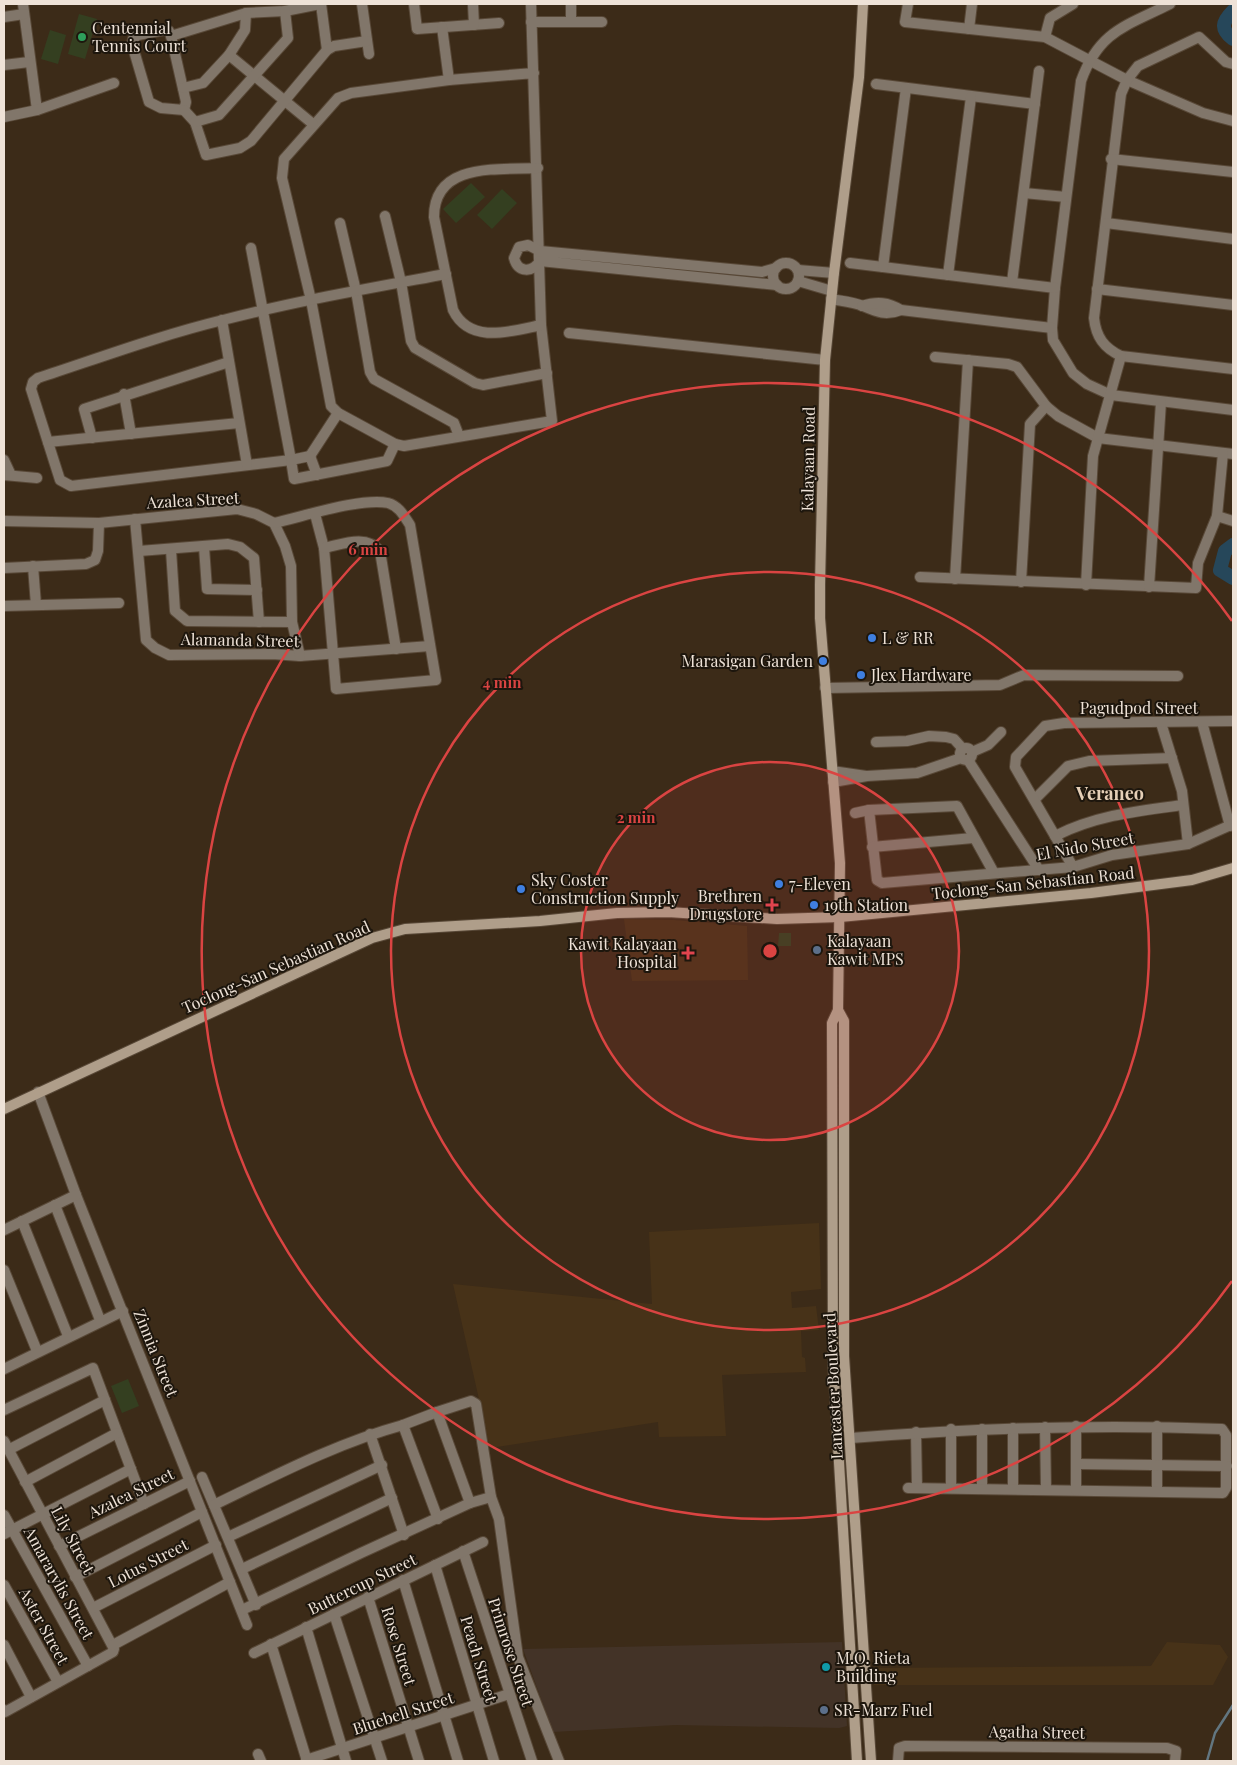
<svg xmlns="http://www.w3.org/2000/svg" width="1237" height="1765" font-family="'Playfair Display',serif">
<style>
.commercial{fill:#433327}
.built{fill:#473218}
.green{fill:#343f20}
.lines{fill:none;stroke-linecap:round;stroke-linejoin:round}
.stream{stroke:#627680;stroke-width:2.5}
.river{stroke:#26475a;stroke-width:14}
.minor-casing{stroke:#584837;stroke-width:12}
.secondary-casing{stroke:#584837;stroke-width:12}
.minor{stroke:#81766a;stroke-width:10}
.secondary{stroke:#af9e8a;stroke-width:10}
.ring{fill:none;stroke:#da4442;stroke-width:2.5}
.leisure-dot{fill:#2e9e5b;stroke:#1d160d;stroke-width:2}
.shop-dot{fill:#3f7fe0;stroke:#1d160d;stroke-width:2}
.health-dot{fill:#e0444e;stroke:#1d160d;stroke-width:2}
.service-dot{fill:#5c6f8a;stroke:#1d160d;stroke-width:2}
.culture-dot{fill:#0f9aa8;stroke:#1d160d;stroke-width:2}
.labels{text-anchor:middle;stroke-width:4;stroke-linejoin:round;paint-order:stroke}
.poi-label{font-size:16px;fill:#eee2d7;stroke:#1d160d;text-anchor:start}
.street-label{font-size:16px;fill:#eee2d7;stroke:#1d160d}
.neighbourhood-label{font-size:18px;font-weight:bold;fill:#e5cfb7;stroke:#1d160d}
.centre{fill:#da4442;stroke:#1d160d;stroke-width:2.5}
.ring-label{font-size:15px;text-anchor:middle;font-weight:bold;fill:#da4442;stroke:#1d160d;stroke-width:4;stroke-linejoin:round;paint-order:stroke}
</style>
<rect width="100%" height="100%" fill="#3c2b18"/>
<polygon class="commercial" points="842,1642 847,1726 839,1728 675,1725 553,1732 523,1649"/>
<g class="built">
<polygon points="624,919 674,920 747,926 748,980 632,981"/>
<polygon points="819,1223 821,1289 791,1292 792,1308 816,1306 819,1330 801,1331 802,1357 805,1358 806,1372 722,1375 726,1436 659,1437 658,1422 490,1448 453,1284 652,1304 649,1232"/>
<polygon points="1167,1642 1220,1645 1228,1657 1213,1685 874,1685 874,1668 1151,1666"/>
</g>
<g class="green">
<polygon points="79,14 97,19 85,59 68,54"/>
<polygon points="50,30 66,35 58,64 41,59"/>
<polygon points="471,183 485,197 456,223 443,209"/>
<polygon points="502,189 517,203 492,229 477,215"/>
<polygon points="779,933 791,933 791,946 778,946"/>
<polygon points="128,1379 139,1406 122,1413 111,1386"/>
</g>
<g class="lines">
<polyline class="stream" points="1207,1761 1215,1733 1233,1705"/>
<g class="river">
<path d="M1233,11C1222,22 1220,29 1233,39"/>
<polyline points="1233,545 1225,551 1220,570 1233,578"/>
</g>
<defs>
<g id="minor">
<polyline points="23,4 37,110"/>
<polyline points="321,4 327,50"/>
<polyline points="362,4 369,54"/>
<polyline points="414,4 417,29 499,23"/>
<polyline points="473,4 474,25"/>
<polyline points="531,4 541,325 552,421 404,446 395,444 338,413 331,406 311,300 282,178 284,159 338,98 351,93 449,80 534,73"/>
<polyline points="571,4 571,22"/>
<polyline points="908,4 905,22 1045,37 1127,80 1203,113 1233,121"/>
<path d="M1170,4C1126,26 1099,31 1081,81L1055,288L1052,328L1053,340L1073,373L1087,384L1111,395L1233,410"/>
<polyline points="4,17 24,14"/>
<polyline points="531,22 602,22"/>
<polyline points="442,27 449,80"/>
<polyline points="969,29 972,4"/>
<polygon points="164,30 169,31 171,36 186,102 184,110 161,108 149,102 132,44 133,39 138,35"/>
<polyline points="171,36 246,13 285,11 320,4"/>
<polyline points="1045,37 1050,18 1073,4"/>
<polyline points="229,55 313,124"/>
<path d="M1233,64L1226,62L1199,37L1138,66L1127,80L1121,94L1094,318C1096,337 1104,348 1121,356L1233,369"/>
<polyline points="4,65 29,62"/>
<polyline points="876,84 1035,104"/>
<polyline points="183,88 203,83 229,55 245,30 246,13"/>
<polyline points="184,110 195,122 206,155 240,148 251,141 327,50 334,46 367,41"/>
<polyline points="4,117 37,110 114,83"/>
<polyline points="195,122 219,115 288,38 285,11"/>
<polyline points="1111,159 1233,172"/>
<path d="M538,168C498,170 434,162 434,217L453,310C470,345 512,331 541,325"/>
<polyline points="1024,193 1066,197"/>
<polyline points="385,216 401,282 411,341 415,348 475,383 483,385 547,373"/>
<polyline points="340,223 356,291 370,372 374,379 454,423 459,436"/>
<polyline points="1106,223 1233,239"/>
<path d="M251,248L291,460L71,486L60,480L31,389L33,382L38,378C99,358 161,335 223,320C296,301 371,288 446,274"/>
<polyline points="850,263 1055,288"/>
<circle cx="786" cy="276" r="13"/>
<polyline points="883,267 906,88"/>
<path d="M776,268L762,272L540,251L528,245L519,247L514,258C518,273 532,273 540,261L777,285"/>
<polyline points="798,270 834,273"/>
<polyline points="948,275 971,97"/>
<polyline points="798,281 832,291"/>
<polyline points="1012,282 1039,71"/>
<polyline points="1097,289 1233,305"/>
<path d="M831,299C841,301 853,302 863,306C877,312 886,316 901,310"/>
<path d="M862,306C877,301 888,302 901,310L1052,328"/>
<polyline points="222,320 247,465"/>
<polyline points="569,333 825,360"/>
<polyline points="935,357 1008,364 1017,367 1046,406 1058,416 1098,438 1233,454"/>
<polyline points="124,394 131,434"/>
<polyline points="92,438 84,409 229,362"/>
<polyline points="48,442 239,423"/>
<polyline points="310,456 338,413"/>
<polyline points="4,460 11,475"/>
<polyline points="4,475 37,478"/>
<polyline points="317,475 310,456 291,460 294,479 387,461 395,444"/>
<polyline points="1217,516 1233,521"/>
<polyline points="135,519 146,640 155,648 169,655 272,654 300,656 430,646"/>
<polyline points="4,521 99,523 237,509 256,514 274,523 285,546 291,566 292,622 300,656"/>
<path d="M274,523C302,517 362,497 388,503C399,506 404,516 410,525L436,680L336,689L324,548L315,514"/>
<polyline points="204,547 207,589 257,590"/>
<path d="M324,548C343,544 366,534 380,551L396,649"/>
<polyline points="171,550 175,611 187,621 292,622"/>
<polyline points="139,551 228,544 240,547 254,558 259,622"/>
<polyline points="33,566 36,605"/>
<polyline points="4,568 86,564 95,560 98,551 99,523"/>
<polyline points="920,577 1196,588 1198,563 1217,516 1223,453"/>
<polyline points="955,579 968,360"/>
<polyline points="1021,582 1030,424 1046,406"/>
<polyline points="1086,585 1093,456 1121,356"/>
<polyline points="1149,587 1161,402"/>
<polyline points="4,606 119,603"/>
<polyline points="825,688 1000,685 1024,675 1178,676"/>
<polyline points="1202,722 1230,826"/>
<polyline points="1161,723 1182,791 1188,844"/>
<polyline points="876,742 907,741 929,736 946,737 954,739 963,749"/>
<circle cx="966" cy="754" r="6"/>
<polyline points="972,752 988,745 1001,732"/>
<polyline points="968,760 1039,870"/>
<polyline points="832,771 866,776"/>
<polyline points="833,782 867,776 917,773 961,758"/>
<polyline points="1035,799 1068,766 1089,761 1172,758"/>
<polyline points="869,810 877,880 882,883 1073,867 1112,855 1188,844 1233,824"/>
<polyline points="855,813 869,810 957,806 994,873"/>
<path d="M1055,836C1097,815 1138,811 1183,805"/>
<polyline points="872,847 973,838"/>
<polyline points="1073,867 1015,767 1016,757 1045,726 1064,723 1233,721"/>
<polyline points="38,1092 76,1195 247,1625"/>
<polyline points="55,1205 100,1320"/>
<polyline points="22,1221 68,1336"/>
<polyline points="4,1230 76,1195"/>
<polyline points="4,1270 37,1351"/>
<polyline points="4,1369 123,1311"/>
<polyline points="4,1410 93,1368 144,1504"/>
<polyline points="437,1412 403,1425 438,1519"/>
<polyline points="1157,1426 1157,1491"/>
<polyline points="1045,1427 1046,1490"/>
<polyline points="1013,1428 1013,1489"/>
<polyline points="951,1429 951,1488"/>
<polyline points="982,1429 982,1489"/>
<polyline points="916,1432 917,1488"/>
<polyline points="370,1434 404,1535"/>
<path d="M851,1438C975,1428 1098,1424 1222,1429L1226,1435V1488L1223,1493L908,1488"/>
<polyline points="4,1441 114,1649 113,1652 5,1712 4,1710"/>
<polyline points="8,1450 105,1400"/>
<polyline points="1077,1464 1227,1466"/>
<polyline points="202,1477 256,1605"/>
<polyline points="25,1482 117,1433"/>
<polyline points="1076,1490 1076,1426"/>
<polyline points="470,1503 437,1412 471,1401 476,1404 491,1497 499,1519 518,1657 559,1761"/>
<path d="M214,1505C276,1475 337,1443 403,1425"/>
<polyline points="4,1515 88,1666"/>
<polyline points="4,1534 131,1469"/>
<polyline points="228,1537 382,1465"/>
<polyline points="59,1546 190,1481"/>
<polyline points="463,1551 532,1761"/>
<polyline points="435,1565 494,1761"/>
<polyline points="242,1569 392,1498"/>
<polyline points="75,1577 202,1512"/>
<polyline points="403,1580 458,1761"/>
<polyline points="4,1585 58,1682"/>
<polyline points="368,1597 419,1761"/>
<polyline points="93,1608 216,1545"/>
<polyline points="242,1610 361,1553 470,1503 491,1497"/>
<polyline points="334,1614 382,1761"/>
<polyline points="306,1627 346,1761"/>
<polyline points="271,1644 307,1761"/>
<polyline points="4,1645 31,1697"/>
<polyline points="113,1645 230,1582"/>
<polyline points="254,1653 483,1542"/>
<polyline points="258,1754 261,1761"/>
<polyline points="306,1760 509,1694"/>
<polyline points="898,1761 899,1748 905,1746 1167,1748 1176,1751 1175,1761"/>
</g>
<g id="secondary">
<polyline points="838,1010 844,1021 844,1356 871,1761"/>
<polyline points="4,1109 372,938 405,929 540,921 617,913 668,912 777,919 840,917 1091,893 1192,880 1233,868"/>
<polyline points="857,1761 833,1363 832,1023 838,1010 840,863 820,618 820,585 825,360 834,273 859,77 863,4"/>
</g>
</defs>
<use href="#minor" class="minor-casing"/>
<use href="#secondary" class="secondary-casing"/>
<use href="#minor" class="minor"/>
<use href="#secondary" class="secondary"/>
</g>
<circle cx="770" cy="951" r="189" fill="#da4442" fill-opacity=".12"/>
<g class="ring">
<circle cx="770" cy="951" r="189"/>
<circle cx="770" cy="951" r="379"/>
<path d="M1232 1281A568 568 0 1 1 1232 621"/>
</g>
<circle class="leisure-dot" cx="82" cy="37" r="5"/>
<g class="shop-dot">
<circle cx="872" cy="638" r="5"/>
<circle cx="823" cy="661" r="5"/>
<circle cx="861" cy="675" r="5"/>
<circle cx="779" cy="884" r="5"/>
<circle cx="521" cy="889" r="5"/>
<circle cx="814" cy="905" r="5"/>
</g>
<g class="health-dot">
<path d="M769.5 897.5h5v5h5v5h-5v5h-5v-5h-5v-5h5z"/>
<path d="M685.5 945.5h5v5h5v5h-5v5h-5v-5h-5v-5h5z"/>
</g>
<g class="service-dot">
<circle cx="817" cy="950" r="5"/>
<circle cx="824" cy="1710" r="5"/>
</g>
<circle class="culture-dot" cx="826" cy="1667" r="5"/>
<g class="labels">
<g class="poi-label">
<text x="92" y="34">Centennial<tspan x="92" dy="18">Tennis Court</tspan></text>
<text x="882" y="644">L &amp; RR</text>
<text x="813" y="667" text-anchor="end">Marasigan Garden</text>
<text x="871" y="681">Jlex Hardware</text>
<text x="531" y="886">Sky Coster<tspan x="531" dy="18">Construction Supply</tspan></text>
<text x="789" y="890">7-Eleven</text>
<text x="762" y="902" text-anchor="end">Brethren<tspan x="762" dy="18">Drugstore</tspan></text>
<text x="824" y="911">19th Station</text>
<text x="827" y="947">Kalayaan<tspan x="827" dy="18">Kawit MPS</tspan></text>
<text x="677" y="950" text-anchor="end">Kawit Kalayaan<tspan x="677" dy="18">Hospital</tspan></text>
<text x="836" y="1664">M.O. Rieta<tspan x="836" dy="18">Building</tspan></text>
<text x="834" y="1716">SR-Marz Fuel</text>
</g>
<g class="street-label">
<text transform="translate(808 459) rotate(-89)" y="6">Kalayaan Road</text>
<text transform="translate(193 500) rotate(-3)" y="6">Azalea Street</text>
<text transform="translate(240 640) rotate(1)" y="6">Alamanda Street</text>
<text x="1139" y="714">Pagudpod Street</text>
<text transform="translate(1085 846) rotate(-10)" y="6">El Nido Street</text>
<text transform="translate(1033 883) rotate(-6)" y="6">Toclong-San Sebastian Road</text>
<text transform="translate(276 967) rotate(-24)" y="6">Toclong-San Sebastian Road</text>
<text transform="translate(156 1353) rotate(68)" y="6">Zinnia Street</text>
<text transform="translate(833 1386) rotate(-93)" y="6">Lancaster Boulevard</text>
<text transform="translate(131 1493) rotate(-26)" y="6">Azalea Street</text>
<text transform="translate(73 1540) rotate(62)" y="6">Lily Street</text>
<text transform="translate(148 1563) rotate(-27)" y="6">Lotus Street</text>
<text transform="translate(59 1583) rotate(61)" y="6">Amararylis Street</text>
<text transform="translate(362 1584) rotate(-26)" y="6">Buttercup Street</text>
<text transform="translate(44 1626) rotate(61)" y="6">Aster Street</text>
<text transform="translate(399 1646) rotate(73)" y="6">Rose Street</text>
<text transform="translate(511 1652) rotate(72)" y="6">Primrose Street</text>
<text transform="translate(479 1659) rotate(73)" y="6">Peach Street</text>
<text transform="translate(403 1713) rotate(-18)" y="6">Bluebell Street</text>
<text transform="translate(1037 1732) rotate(1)" y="6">Agatha Street</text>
</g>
<g class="neighbourhood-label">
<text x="1110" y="800">Veraneo</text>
</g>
</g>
<circle cx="770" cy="951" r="8" class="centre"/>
<g class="ring-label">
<text x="368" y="555">6 min</text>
<text x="502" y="688">4 min</text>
<text x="636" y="823">2 min</text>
</g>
<rect width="1237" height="1765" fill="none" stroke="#eee2d7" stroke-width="10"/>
</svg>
